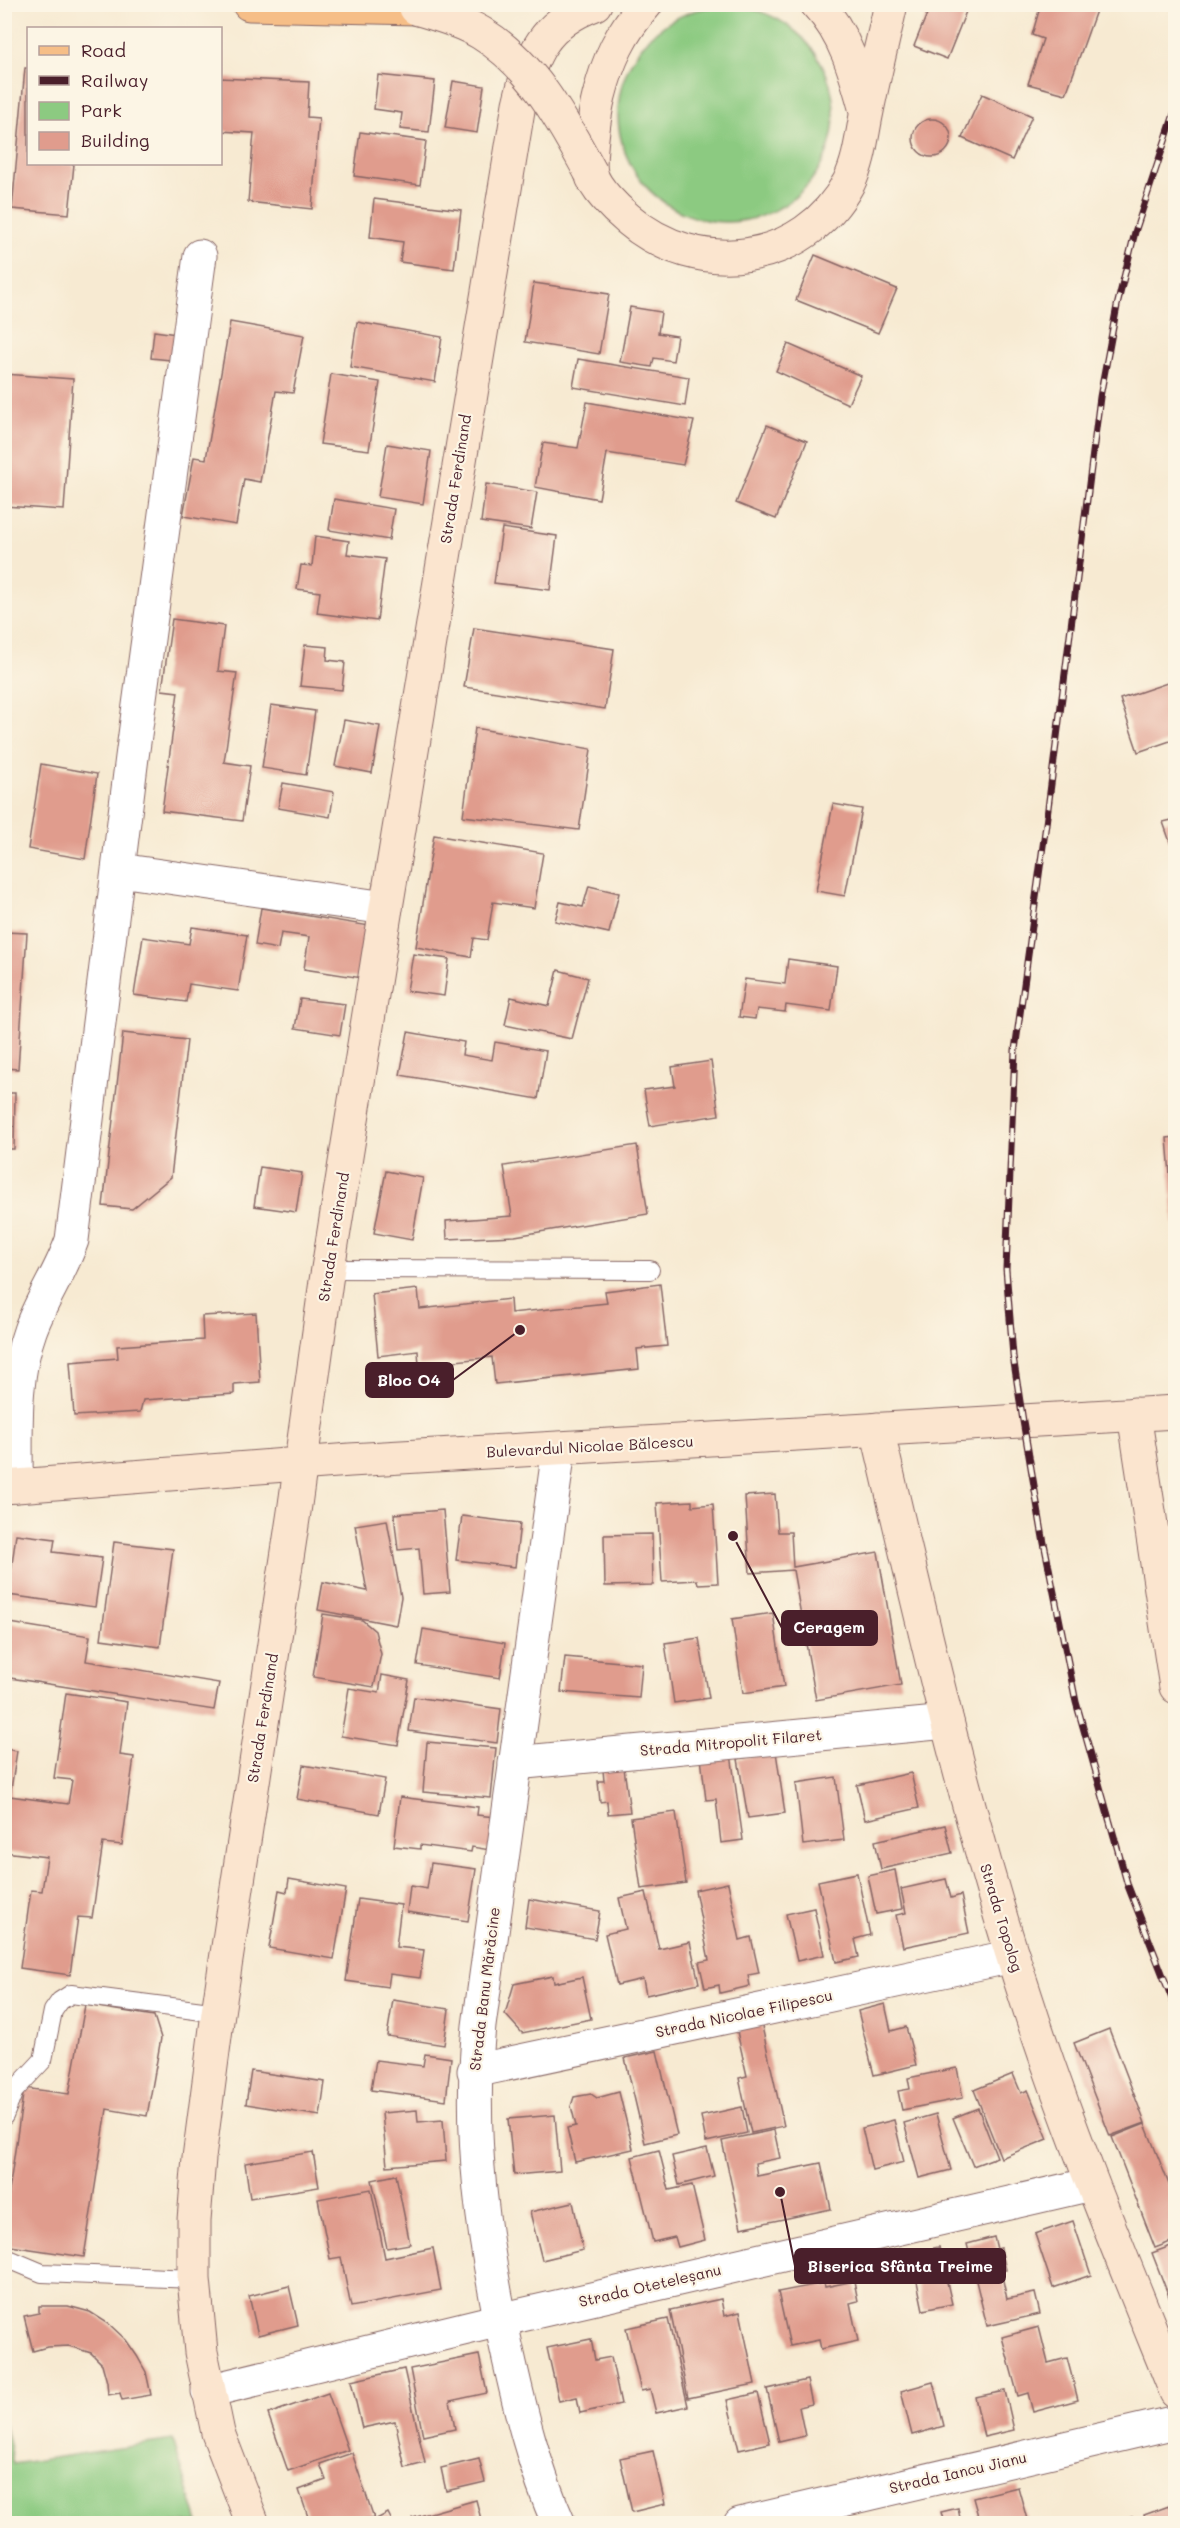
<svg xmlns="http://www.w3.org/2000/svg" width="1180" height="2528" font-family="Mali,sans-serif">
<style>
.green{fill:#8cca81;stroke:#6b7456;stroke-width:1.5}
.building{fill:#e09c8d}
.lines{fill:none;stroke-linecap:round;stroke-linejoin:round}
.lane-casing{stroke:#876665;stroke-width:20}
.street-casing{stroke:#876665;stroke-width:35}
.secondary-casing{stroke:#876665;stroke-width:35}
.primary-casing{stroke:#876665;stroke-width:35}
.lane{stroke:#fff;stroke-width:18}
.street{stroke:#fff;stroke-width:33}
.secondary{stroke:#fbe5cf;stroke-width:33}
.primary{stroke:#f6be87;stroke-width:33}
.rail-casing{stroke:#4a1f2b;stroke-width:7}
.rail{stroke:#fcf5e5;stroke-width:4.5;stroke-dasharray:14;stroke-linecap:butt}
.secondary-bridge-casing{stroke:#876665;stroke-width:35;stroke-linecap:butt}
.secondary-bridge{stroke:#fbe5cf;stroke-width:33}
.labels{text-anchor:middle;stroke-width:4.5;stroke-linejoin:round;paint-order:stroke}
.street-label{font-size:15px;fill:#4a1f2b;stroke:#fcf5e5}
.leader{fill:none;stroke:#4a1f2b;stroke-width:2}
.callout-dot{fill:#4a1f2b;stroke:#fcf5e5;stroke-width:2}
.callout{fill:#4a1f2b;stroke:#4a1f2b;stroke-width:2}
.callout-label{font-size:16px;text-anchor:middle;font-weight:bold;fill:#fff}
</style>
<rect width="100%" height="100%" fill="#fcf5e5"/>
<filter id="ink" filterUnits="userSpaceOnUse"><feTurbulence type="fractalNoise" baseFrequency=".0167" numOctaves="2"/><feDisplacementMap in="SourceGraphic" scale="12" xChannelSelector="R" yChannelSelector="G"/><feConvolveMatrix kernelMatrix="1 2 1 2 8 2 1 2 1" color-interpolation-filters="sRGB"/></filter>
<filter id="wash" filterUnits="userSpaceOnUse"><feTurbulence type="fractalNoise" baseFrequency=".008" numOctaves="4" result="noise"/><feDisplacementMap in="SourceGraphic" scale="24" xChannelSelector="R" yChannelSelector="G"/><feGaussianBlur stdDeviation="1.35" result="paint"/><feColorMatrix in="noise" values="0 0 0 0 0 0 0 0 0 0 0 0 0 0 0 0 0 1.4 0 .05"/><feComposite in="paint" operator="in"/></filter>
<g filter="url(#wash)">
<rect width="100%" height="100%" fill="#f7ead2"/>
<g class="green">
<circle cx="726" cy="114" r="108"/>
<polygon points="4,2422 13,2464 173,2440 198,2523 5,2523"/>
</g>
<g id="blocks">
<g class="building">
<polygon points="931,4 969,4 947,59 914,46"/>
<polygon points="1041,4 1053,7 1054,5 1098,5 1066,94 1028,84 1043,39 1032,35"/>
<polygon points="25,68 28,68 28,164 74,164 69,214 12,209"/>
<polygon points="378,75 435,81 429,132 400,129 402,113 374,109"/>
<polygon points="220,78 309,82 307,117 319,118 312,209 248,202 254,133 220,131"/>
<polygon points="453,81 484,86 477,133 445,128"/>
<polygon points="982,94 1032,116 1012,160 962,138"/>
<circle cx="932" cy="138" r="19"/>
<polygon points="360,132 426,141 420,185 354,176"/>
<polygon points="374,199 461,210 454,269 400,262 403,242 370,237"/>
<polygon points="815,255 897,289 878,333 796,300"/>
<polygon points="534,283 609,294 599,354 525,342"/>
<polygon points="630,307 661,312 658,333 677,336 673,361 654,358 652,367 620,362"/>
<polygon points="230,322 304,335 293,393 276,391 260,482 244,479 236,525 183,516 194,457 206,459"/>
<polygon points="357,322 442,337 435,382 350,367"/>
<polygon points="154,331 184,335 181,361 151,358"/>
<polygon points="788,344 861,376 848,404 776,371"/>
<polygon points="578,359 689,377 685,406 573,387"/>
<polygon points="4,374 73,379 64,510 4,506"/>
<polygon points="331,374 380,382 369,450 320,444"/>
<polygon points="587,402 694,421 683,465 607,453 599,499 535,487 543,443 578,448"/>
<polygon points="767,425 807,441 776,519 736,503"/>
<polygon points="387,444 431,451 423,504 378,497"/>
<polygon points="486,484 537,492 531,529 481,522"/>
<polygon points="334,499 394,509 389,540 329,530"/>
<polygon points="502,528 557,536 550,590 494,583"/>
<polygon points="315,536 349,541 347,554 385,559 377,621 317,613 320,592 297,589 301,565 312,566"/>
<polygon points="172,619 224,626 218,671 237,673 224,762 250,766 242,821 162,811 178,692 162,690"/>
<polygon points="474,628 614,649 605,709 464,687"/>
<polygon points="305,645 328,647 327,660 345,662 342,690 300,686"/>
<polygon points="1176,680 1176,739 1138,752 1120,699"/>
<polygon points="271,705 315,711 306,775 262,768"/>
<polygon points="344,720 380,726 372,773 335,766"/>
<polygon points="475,728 591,749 579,830 463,816"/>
<polygon points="41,764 97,774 85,859 28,849"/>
<polygon points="283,783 334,792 330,817 278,808"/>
<polygon points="833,804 862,809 845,896 816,891"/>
<polygon points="1176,819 1176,856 1175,856 1163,822"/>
<polygon points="434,835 543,853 534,908 493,902 487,940 474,938 471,957 416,947"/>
<polygon points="589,886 619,893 609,933 555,921 560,902 583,907"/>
<polygon points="261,908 370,926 362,978 304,969 309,937 281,933 278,949 255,945"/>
<polygon points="192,927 247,935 238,991 189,984 186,1002 134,995 143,937 189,944"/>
<polygon points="4,932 27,933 18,1069 4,1068"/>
<polygon points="413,954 449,959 444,996 407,991"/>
<polygon points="788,959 837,966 831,1011 786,1005 785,1012 757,1009 755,1019 739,1017 745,979 785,984"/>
<polygon points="558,970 588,978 572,1039 505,1025 511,997 549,1006"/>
<polygon points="300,999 345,1004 340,1035 295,1028"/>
<polygon points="408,1032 464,1042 462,1055 492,1060 495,1042 546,1051 538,1099 400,1075"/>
<polygon points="123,1033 187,1040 171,1177 132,1209 103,1206"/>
<polygon points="711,1061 719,1115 650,1126 644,1090 675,1086 672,1067"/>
<polygon points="4,1093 15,1093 14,1149 4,1149"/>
<polygon points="1176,1137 1176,1224 1174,1224 1167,1138"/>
<polygon points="637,1145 648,1214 515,1236 447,1239 446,1221 512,1216 504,1166"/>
<polygon points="260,1167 302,1173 296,1212 254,1206"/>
<polygon points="386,1171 423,1178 412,1240 374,1233"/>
<polygon points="660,1284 667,1346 637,1349 639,1369 495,1384 492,1357 419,1365 418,1351 378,1356 372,1294 418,1289 420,1309 510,1299 511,1313 607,1303 605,1291"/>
<polygon points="256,1313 260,1382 234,1384 234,1394 143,1400 140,1412 74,1416 70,1362 118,1358 117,1346 203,1340 202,1316"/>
<polygon points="775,1494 778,1532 791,1532 793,1567 878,1552 901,1685 816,1700 793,1570 750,1573 745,1496"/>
<polygon points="692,1501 692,1506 713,1504 718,1583 698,1584 697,1580 662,1582 657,1503"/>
<polygon points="443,1510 450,1592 423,1594 419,1548 398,1550 394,1514"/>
<polygon points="462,1516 520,1523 515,1567 456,1560"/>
<polygon points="387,1520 401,1597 396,1625 318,1610 323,1582 367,1591 355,1525"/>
<polygon points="16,1534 55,1539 53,1552 102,1558 95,1607 8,1595"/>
<polygon points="652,1534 653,1585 605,1586 604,1535"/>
<polygon points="114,1542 173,1549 160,1647 101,1639"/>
<polygon points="773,1613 784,1687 743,1693 732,1619"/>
<polygon points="323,1614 362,1620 375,1631 381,1654 374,1687 313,1677"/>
<polygon points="4,1622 90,1636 86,1661 219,1683 214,1710 4,1677"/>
<polygon points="423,1629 505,1643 500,1678 417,1665"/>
<polygon points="699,1638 709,1698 674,1703 665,1643"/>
<polygon points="565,1657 642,1664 639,1698 561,1692"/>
<polygon points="382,1675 409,1680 398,1745 341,1736 349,1688 379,1693"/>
<polygon points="66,1693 127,1702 120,1755 134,1757 122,1845 103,1843 92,1918 78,1917 70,1975 20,1968 31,1890 42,1891 47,1857 4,1852 4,1749 17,1751 10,1796 68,1804 72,1780 54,1778"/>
<polygon points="414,1697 501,1709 497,1743 409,1731"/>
<polygon points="427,1742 496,1748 491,1798 423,1792"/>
<polygon points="776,1752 785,1813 748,1818 738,1759"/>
<polygon points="731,1754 743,1840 721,1843 716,1799 706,1800 701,1758"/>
<polygon points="303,1765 385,1779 379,1814 297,1799"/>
<polygon points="624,1768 630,1812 608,1814 607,1801 600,1802 598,1781 604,1781 603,1770"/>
<polygon points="911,1773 919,1808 865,1820 857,1785"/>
<polygon points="836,1777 844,1840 803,1845 796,1783"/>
<polygon points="400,1797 478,1807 477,1815 495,1817 490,1850 472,1847 471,1852 420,1845 420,1849 394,1846"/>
<polygon points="676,1812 686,1883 641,1889 631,1818"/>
<polygon points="945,1825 952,1853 881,1869 875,1841"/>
<polygon points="431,1863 476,1869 468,1921 407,1912 410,1886 427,1889"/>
<polygon points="895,1870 902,1909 876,1914 868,1876"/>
<polygon points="857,1873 870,1935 855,1939 859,1957 836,1962 818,1881"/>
<polygon points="289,1879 346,1889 334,1959 269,1948 279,1890 287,1892"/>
<polygon points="946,1879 951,1898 961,1895 969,1933 903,1947 896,1915 906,1913 901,1889"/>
<polygon points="728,1883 740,1940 751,1937 759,1973 748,1975 750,1986 720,1993 719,1985 705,1988 699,1962 709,1960 695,1890"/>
<polygon points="646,1892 659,1949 690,1942 699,1983 646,1995 643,1979 617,1985 605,1934 626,1929 619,1898"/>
<polygon points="358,1899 401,1905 396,1947 424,1950 420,1978 390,1974 388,1987 346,1981"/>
<polygon points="529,1899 600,1911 595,1939 525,1927"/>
<polygon points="814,1908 824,1955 797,1961 786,1914"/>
<polygon points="553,1976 554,1983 582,1977 591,2019 522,2033 505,2014 514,1984"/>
<polygon points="393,2000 449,2009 444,2045 387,2036"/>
<polygon points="885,2004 891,2031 906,2027 916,2065 874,2075 858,2011"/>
<polygon points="85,2005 154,2016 161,2038 147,2116 107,2109 84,2257 4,2245 4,2226 24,2088 69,2094"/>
<polygon points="761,2022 784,2126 751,2133 739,2078 747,2076 736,2027"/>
<polygon points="1109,2029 1145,2123 1110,2136 1074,2043"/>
<polygon points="657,2051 677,2135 645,2143 625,2058"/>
<polygon points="425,2054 451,2058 446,2100 371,2090 376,2060 423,2066"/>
<polygon points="957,2068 963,2098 902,2110 898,2091 910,2089 908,2078"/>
<polygon points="251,2071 325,2082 320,2116 246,2104"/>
<polygon points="1013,2074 1021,2093 1028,2090 1048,2139 1001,2158 974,2090"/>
<polygon points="619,2092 633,2149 575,2162 567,2128 576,2126 571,2106 574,2097 591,2094 597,2098"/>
<polygon points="742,2107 747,2133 706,2142 701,2116"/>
<polygon points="978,2108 997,2157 973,2166 953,2118"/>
<polygon points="417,2110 418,2122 443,2120 446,2161 387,2166 382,2113"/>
<polygon points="936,2114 951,2170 919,2178 904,2123"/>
<polygon points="555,2115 560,2171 514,2175 508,2119"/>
<polygon points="894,2120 904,2162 872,2170 862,2128"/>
<polygon points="1145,2124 1176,2202 1176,2240 1155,2248 1112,2137"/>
<polygon points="774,2130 780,2158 755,2163 757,2176 821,2163 831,2209 741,2228 722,2141"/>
<polygon points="707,2148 714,2176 679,2185 672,2156"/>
<polygon points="659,2150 669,2190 692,2185 705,2240 678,2247 675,2237 653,2242 632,2157"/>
<polygon points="313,2152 319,2187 250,2198 245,2163"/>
<polygon points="396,2175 410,2244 387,2248 372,2180"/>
<polygon points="371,2189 385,2258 433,2248 441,2290 351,2307 341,2257 330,2259 318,2199"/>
<polygon points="573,2202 583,2250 542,2260 530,2212"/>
<polygon points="1073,2221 1091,2275 1053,2288 1035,2234"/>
<polygon points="994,2237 997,2249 1001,2248 1006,2270 1001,2271 1007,2299 1035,2293 1040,2314 987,2326 967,2244"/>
<polygon points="1176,2244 1176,2312 1175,2312 1152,2253"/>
<polygon points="939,2247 952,2304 923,2310 911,2253"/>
<polygon points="854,2281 858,2301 850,2303 858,2341 821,2349 819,2340 790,2346 778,2292 824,2283 825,2287"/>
<polygon points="289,2286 298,2325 258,2335 249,2296"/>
<polygon points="721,2299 724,2316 740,2312 755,2384 688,2398 670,2310"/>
<polygon points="39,2306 68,2306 90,2312 109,2324 126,2340 137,2356 146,2372 151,2395 122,2400 120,2393 108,2395 107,2382 102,2364 91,2353 69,2346 47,2347 33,2351 24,2316 39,2313"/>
<polygon points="668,2319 688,2406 656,2413 650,2389 641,2391 626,2328"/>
<polygon points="1039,2327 1048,2363 1067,2358 1078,2400 1033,2412 1028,2393 1018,2396 1002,2337"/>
<polygon points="591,2339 595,2360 611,2357 621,2404 580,2413 577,2397 559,2401 547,2348"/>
<polygon points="479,2355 487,2393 450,2401 455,2429 423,2436 410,2369"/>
<polygon points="404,2369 425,2463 405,2468 395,2421 362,2428 351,2381"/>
<polygon points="807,2380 812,2404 799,2407 805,2436 779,2442 767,2389"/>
<polygon points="933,2382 944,2426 912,2435 901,2391"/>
<polygon points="1005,2391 1014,2430 984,2437 975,2397"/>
<polygon points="328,2393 348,2450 288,2471 268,2414"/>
<polygon points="758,2393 770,2443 739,2450 727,2400"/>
<polygon points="653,2451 665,2504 632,2512 620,2458"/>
<polygon points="352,2453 374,2518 310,2523 299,2490 326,2480 320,2464"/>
<polygon points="479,2459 485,2482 446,2491 441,2468"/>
<polygon points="1018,2487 1028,2523 980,2523 973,2498"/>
<polygon points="476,2500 482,2523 415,2523 413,2518"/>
<polygon points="1169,2506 1175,2523 1146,2523 1144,2515"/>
<polygon points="958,2508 961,2523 932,2523 943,2520 941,2512"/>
<polygon points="388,2513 393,2523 369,2523"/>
<polygon points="1132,2517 1134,2523 1113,2523"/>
</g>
</g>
</g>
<g filter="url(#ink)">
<use href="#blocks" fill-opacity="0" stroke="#876665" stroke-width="1.5"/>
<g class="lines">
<defs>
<g id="lane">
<polyline points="329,1269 650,1270"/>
<polyline points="4,2116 14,2091 43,2060 53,2011 60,2001 71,1994 218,2013"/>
<polyline points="4,2257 42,2273 194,2279"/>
</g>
<g id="street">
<polyline points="119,870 386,908"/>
<path d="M16,1486C17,1435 12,1380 30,1331C41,1300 61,1272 72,1240L132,757L200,256"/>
<polyline points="515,1763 947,1722"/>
<polyline points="474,2071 1013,1956"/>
<polyline points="208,2391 500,2320 1092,2184"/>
<path d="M559,2524C534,2468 520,2409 507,2350C483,2242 468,2136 479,2026L559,1449"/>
<polyline points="740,2524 1176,2422"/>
</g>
<g id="secondary">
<path d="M646,4C621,32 608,60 599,96C595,111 588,159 591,173C594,188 616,209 628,219C698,279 804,266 849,182C860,160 862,134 867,111C874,75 883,40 891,4"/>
<path d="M817,4C845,33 856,74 866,111"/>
<polyline points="1134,1414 1176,1687"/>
<path d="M877,1429C922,1620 965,1812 1026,1998C1069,2132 1123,2261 1176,2392"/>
<polyline points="4,1487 350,1460 1176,1412"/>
<path d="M253,2524L218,2433L201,2352L194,2279V2220L199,2158L218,2013L294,1512L326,1281L386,908L519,104C531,54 544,23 595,4"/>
</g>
<polyline id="primary" points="249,4 416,8 462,4"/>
</defs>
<use href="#lane" class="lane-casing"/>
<use href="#street" class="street-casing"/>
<use href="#secondary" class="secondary-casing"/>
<use href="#primary" class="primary-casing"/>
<use href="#lane" class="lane"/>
<use href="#street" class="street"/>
<use href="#secondary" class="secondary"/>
<use href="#primary" class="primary"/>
<defs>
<polyline id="rail" points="1176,108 1135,232 1117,306 1100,397 1046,824 1015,1050 1006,1269 1013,1356 1023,1421 1043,1538 1076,1702 1128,1886 1176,2009"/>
</defs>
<use href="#rail" class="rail-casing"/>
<use href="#rail" class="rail"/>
<defs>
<path id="secondary-bridge" d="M416,8C438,15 461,21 481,33C534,65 563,122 591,173"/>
</defs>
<use href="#secondary-bridge" class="secondary-bridge-casing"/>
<use href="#secondary-bridge" class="secondary-bridge"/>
</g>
</g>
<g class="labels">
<g class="street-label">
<text transform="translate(456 479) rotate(-81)" y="5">Strada Ferdinand</text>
<text transform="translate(334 1237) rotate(-81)" y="5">Strada Ferdinand</text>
<text transform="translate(590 1447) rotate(-3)" y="5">Bulevardul Nicolae Bălcescu</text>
<text transform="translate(263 1718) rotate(-81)" y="5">Strada Ferdinand</text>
<text transform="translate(731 1743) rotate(-5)" y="5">Strada Mitropolit Filaret</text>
<text transform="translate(1001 1918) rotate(73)" y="5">Strada Topolog</text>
<text transform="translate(485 1989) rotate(-83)" y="5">Strada Banu Mărăcine</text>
<text transform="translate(744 2014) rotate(-12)" y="5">Strada Nicolae Filipescu</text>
<text transform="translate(650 2286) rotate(-13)" y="5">Strada Oteteleșanu</text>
<text transform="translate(958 2473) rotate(-13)" y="5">Strada Iancu Jianu</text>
</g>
</g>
<path class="leader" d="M520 1330L453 1380M733 1536L782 1628M780 2192L795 2266"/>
<g class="callout-dot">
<circle cx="520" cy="1330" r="6"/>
<circle cx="733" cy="1536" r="6"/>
<circle cx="780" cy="2192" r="6"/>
</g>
<g class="callout">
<rect x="366" y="1363" width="87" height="34" rx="6"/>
<rect x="782" y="1611" width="95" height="34" rx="6"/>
<rect x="795" y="2249" width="210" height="34" rx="6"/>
</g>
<g class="callout-label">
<text x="409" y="1386">Bloc O4</text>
<text x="829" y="1633">Ceragem</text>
<text x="900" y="2272">Biserica Sfânta Treime</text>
</g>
<rect width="1180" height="2528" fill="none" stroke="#fcf5e5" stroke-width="24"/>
<rect x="27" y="27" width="195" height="138" fill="#fcf5e5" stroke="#b59f9b" stroke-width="1.5"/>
<rect x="39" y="46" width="30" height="9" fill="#f6be87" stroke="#b59f9b" stroke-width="1.5"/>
<text x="81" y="57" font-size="18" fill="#4a1f2b">Road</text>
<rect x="39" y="76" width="30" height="9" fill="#4a1f2b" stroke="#b59f9b" stroke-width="1.5"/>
<text x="81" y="87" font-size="18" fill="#4a1f2b">Railway</text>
<rect x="39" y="102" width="30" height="18" fill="#8cca81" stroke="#b59f9b" stroke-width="1.5"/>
<text x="81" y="117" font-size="18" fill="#4a1f2b">Park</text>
<rect x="39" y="132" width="30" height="18" fill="#e09c8d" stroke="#b59f9b" stroke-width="1.5"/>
<text x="81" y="147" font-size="18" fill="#4a1f2b">Building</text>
</svg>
